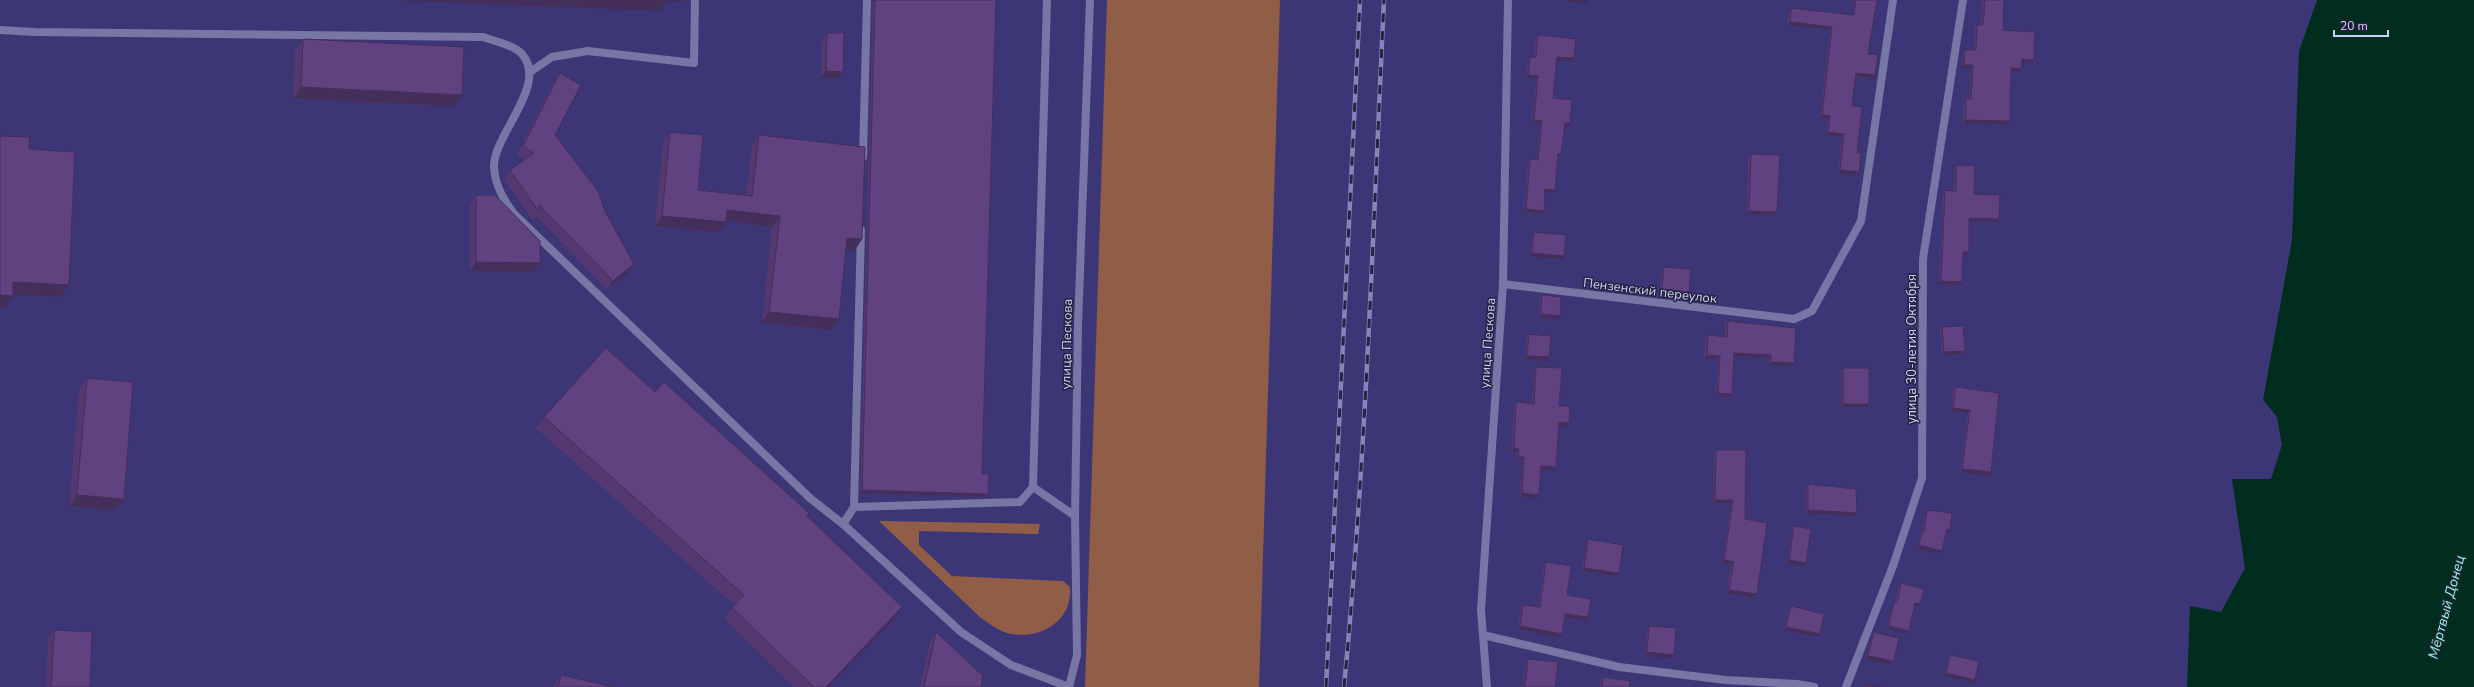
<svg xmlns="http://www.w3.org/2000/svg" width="2474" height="687" font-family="'Nunito Sans',sans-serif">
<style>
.green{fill:#905e46}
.water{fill:#002d1e}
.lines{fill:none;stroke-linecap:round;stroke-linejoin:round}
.service{stroke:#7776a4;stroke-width:8}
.minor{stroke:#7776a4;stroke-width:8}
.rail-casing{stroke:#8784b7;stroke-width:4.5}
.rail{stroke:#252340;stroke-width:3;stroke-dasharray:9;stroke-linecap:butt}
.wall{fill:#53396f}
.shaded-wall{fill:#442e5a}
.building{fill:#614281;stroke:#442e5a}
.labels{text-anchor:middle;stroke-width:3;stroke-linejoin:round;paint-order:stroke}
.street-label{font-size:13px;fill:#cfcff6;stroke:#252340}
.water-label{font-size:14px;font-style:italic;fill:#89fdce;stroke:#252340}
</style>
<rect width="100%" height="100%" fill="#3d3676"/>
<g class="green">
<polygon points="1107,0 1280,0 1259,687 1085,687"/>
<path d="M879,521L1040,524L1038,534L919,531V545L952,576L1063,581L1070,587C1073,620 1042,639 1011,634C1000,632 990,624 981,618Z"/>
</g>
<polygon class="water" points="2317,0 2474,0 2474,687 2187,687 2190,606 2221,612 2245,568 2232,479 2271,479 2282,445 2277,417 2263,400 2292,240 2299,51"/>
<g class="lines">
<g class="service">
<polyline points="1047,0 1033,487 1075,516"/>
<path d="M0,30L35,32L483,37C494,41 514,45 522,54C549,85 493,135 494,167C495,186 504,200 514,214L811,499L843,524L854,507L861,230"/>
<polyline points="530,72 552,57 588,51 694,63 695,0"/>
<polyline points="863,157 867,0"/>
<polyline points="1503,284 1794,319 1812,311 1861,221 1893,0"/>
<polyline points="854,507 1020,502 1033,487"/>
<polyline points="1483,635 1619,667 1726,680 1797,684 1814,687"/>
</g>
<g class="minor">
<polyline points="843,524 961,632 1011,665 1069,687"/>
<polyline points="1069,687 1077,655 1075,516 1078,325 1090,0"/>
<polyline points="1487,687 1481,610 1503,284 1508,0"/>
<polyline points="1846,687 1893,566 1922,478 1923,259 1963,0"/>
</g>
<defs>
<g id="rail">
<polyline points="1326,687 1360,0"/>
<path d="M1344,687C1366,459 1373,229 1384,0"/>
</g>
</defs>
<use href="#rail" class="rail-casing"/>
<use href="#rail" class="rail"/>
</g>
<g class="wall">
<polygon points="873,0 996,0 982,474 986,497 860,493"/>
<polygon points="1854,0 1877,0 1868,54 1873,78 1856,77 1852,106 1857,153 1857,175 1838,173 1842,137 1826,135 1828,119 1820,118 1830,30 1787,25 1789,11 1791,8 1853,15"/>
<polygon points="1982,0 2004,0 2003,30 2032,63 2021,62 2021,69 2019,72 2011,72 2010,121 2008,125 1963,123 1964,102 1966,98 1969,99 1971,68 1962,68 1963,53 1965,50 1974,50 1975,28 1977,25 1981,25"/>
<polygon points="827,33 839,78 821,77 822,39"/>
<polygon points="1538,35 1572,61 1557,60 1553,98 1568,127 1564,126 1561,154 1559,157 1558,157 1553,193 1545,193 1544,211 1541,214 1524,212 1528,162 1530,159 1537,159 1540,124 1532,123 1536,79 1526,78 1528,60 1530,57 1534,57 1535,38"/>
<polygon points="303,39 462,95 454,106 293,98 295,51"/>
<polygon points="560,73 555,135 628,273 607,289 536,216 533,220 504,179 510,170 525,160 517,154 554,82"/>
<polygon points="670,132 698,190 746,195 752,145 759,135 862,239 855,250 846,249 831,330 762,322 772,227 726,221 719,232 655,226 663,142"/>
<polygon points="1751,154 1775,215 1747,214 1748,158"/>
<polygon points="1956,165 1974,194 1999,219 1997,222 1969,221 1966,256 1963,255 1962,282 1960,285 1939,284 1943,193 1945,190 1954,191 1954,169"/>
<polygon points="476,195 533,272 470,271 470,204"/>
<polygon points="1534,232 1564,256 1562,259 1530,256 1532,235"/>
<polygon points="1664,267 1689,292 1687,295 1660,292 1662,270"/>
<polygon points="1542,295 1558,319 1539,318 1540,298"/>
<polygon points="1728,321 1794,363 1792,366 1769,365 1769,358 1734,356 1732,394 1730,397 1716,396 1718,359 1704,359 1705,339 1708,335 1725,336 1725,324"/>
<polygon points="1942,327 1965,351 1962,354 1942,355 1940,330"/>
<polygon points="1529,334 1547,361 1525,359 1526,337"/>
<polygon points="1536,367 1559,406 1566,426 1559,425 1556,467 1554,470 1541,470 1537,498 1520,496 1522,460 1516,460 1516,452 1511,451 1514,406 1516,402 1532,404 1534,370"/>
<polygon points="1843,368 1867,407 1841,407 1841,371"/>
<polygon points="87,378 124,499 115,510 69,506 79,390"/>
<polygon points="1956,387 1999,393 1991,472 1989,476 1960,472 1968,413 1951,411 1953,390"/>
<polygon points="655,392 807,516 894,619 829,687 794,687 724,619 734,605 536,428 544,417"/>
<polygon points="1716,450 1745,519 1754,598 1727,593 1731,565 1722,564 1731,503 1713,503 1714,453"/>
<polygon points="1808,484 1855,516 1806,513 1806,487"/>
<polygon points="1927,510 1947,533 1946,533 1942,551 1940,554 1917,549 1920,535 1922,531 1925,513"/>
<polygon points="1794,526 1803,566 1787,563 1792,529"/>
<polygon points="1588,539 1619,573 1617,576 1582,571 1586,543"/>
<polygon points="1546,562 1567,595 1588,617 1586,620 1565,617 1562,634 1560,637 1518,629 1521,608 1523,605 1538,607 1544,565"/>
<polygon points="1901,583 1918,607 1915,606 1907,634 1887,629 1892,605 1894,602 1895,602 1899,586"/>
<polygon points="1791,606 1820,634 1818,637 1784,630 1788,610"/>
<polygon points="1649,626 1674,655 1672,658 1645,656 1647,629"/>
<polygon points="54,630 90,687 46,687 48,639"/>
<polygon points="936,632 981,687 920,687 930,641"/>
<polygon points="1874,632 1892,665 1866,659 1872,635"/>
<polygon points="1950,655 1975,680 1973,683 1944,676 1948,658"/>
<polygon points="1528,659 1555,687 1523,687 1526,662"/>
<polygon points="561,675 614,687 553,687 554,685"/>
<polygon points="1603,677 1629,687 1600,687 1601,680"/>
</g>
<g class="shaded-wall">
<polygon points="392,0 684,0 682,2 666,1 660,11"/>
<polygon points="1567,0 1588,0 1586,3 1566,1"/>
<polygon points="1790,22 1832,27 1830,30 1787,25"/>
<polygon points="1557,57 1574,58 1572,61 1555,60"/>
<polygon points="2022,59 2034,60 2032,63 2019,62"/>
<polygon points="1964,65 1973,65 1971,68 1962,68"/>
<polygon points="2011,68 2021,69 2019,72 2009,71"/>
<polygon points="826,71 843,72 839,78 821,77"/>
<polygon points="1856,73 1875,75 1873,78 1854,76"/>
<polygon points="1528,75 1538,76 1536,79 1526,78"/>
<polygon points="301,87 462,95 454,106 293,98"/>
<polygon points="1822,115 1830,116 1828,119 1820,118"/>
<polygon points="1534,120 1542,121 1540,124 1532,123"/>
<polygon points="1966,120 2010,121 2008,125 1963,123"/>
<polygon points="1565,123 1570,123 1568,127 1562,126"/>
<polygon points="1828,132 1844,134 1842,137 1826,135"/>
<polygon points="1558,154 1561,154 1559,157 1556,157"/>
<polygon points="1840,170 1859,172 1857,175 1838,173"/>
<polygon points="1545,189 1555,190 1553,193 1543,193"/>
<polygon points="1526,209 1544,211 1541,214 1524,212"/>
<polygon points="727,210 780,216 772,227 720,220"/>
<polygon points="1749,211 1777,212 1775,215 1747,214"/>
<polygon points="662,216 726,222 719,232 655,226"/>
<polygon points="1969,218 1999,219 1997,222 1967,221"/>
<polygon points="847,238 862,239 855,250 840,248"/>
<polygon points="1963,252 1969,252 1966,256 1961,255"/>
<polygon points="1532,253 1564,256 1562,259 1530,256"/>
<polygon points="476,262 540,263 533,272 470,271"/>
<polygon points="634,264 628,273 607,289 613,281"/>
<polygon points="1941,281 1962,282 1960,285 1939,284"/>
<polygon points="13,282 69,285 61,297 5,294"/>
<polygon points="1662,289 1689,292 1687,295 1660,292"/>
<polygon points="0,295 13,296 4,308 0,307"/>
<polygon points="769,312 839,319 831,330 762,322"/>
<polygon points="1541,314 1560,316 1558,319 1539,318"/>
<polygon points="1965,351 1962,354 1942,355 1944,352"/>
<polygon points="1734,353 1771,355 1769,358 1732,356"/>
<polygon points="1707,355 1720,356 1718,359 1704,359"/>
<polygon points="1527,356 1549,357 1547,361 1525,359"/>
<polygon points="1771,362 1794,363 1792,366 1769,365"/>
<polygon points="1718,393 1732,394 1730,397 1716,396"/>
<polygon points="1843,404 1869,404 1867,407 1841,407"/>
<polygon points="1953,408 1970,410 1968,413 1951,411"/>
<polygon points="1559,422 1569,423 1566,426 1557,425"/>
<polygon points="1514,448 1519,449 1516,452 1511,451"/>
<polygon points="1518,457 1524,457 1522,460 1516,460"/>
<polygon points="1541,466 1556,467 1554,470 1539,470"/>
<polygon points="1962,469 1991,472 1989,476 1960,472"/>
<polygon points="862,490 988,494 986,497 860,493"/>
<polygon points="1522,493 1539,495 1537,498 1520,496"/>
<polygon points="77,495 124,499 115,510 69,506"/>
<polygon points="1715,500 1733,500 1731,503 1713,503"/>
<polygon points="1808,510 1857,513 1855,516 1806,513"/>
<polygon points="1947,529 1950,530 1947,533 1945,532"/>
<polygon points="1919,545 1942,551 1940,554 1917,549"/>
<polygon points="1724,560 1734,562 1731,565 1722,564"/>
<polygon points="1789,560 1806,563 1803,566 1787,563"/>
<polygon points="1584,568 1619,573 1617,576 1582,571"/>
<polygon points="1729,590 1757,594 1754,598 1727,593"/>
<polygon points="1915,603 1920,604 1918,607 1913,606"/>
<polygon points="902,607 894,619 829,687 826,687"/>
<polygon points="1565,614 1588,617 1586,620 1563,617"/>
<polygon points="1520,626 1562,634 1560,637 1518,629"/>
<polygon points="1889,626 1909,631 1907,634 1887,629"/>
<polygon points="1786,627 1820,634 1818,637 1784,630"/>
<polygon points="1647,652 1674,655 1672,658 1645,656"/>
<polygon points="1868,656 1894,661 1892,665 1866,659"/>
<polygon points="1946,673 1975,680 1973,683 1944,676"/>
</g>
<g class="building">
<polygon points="875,0 996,0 982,474 989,474 988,494 862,490"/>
<polygon points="1856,0 1877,0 1868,54 1878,55 1875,75 1856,73 1852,106 1862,107 1857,153 1861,153 1859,172 1840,170 1844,134 1828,132 1830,116 1822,115 1832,27 1790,22 1791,8 1854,15"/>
<polygon points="1985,0 2004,0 2003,30 2035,32 2034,60 2022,59 2021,69 2011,68 2010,121 1966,120 1966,98 1971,99 1973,65 1964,65 1965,50 1976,50 1977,25 1983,25"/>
<polygon points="827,33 844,33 843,72 826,71"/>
<polygon points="1538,35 1576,39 1574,58 1557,57 1553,98 1572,100 1570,123 1565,123 1561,154 1558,154 1555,190 1545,189 1544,211 1526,209 1530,159 1538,160 1542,121 1534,120 1538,76 1528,75 1530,57 1536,57"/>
<polygon points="303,39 464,47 462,95 301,87"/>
<polygon points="560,73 581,85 555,135 598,191 605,211 634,264 613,281 539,205 539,212 510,170 534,153 523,146"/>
<polygon points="670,132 703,135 698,190 752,196 759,135 865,147 862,239 847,238 839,319 769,312 780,216 727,210 726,222 662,216"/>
<polygon points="0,136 30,137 29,149 75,152 69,285 13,282 13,296 0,295"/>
<polygon points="1751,154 1780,155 1777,212 1749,211"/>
<polygon points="1956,165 1975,166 1974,194 2000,195 1999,219 1969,218 1969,252 1963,252 1962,282 1941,281 1945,190 1956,191"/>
<polygon points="476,195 495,195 540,241 540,263 476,262"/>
<polygon points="1534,232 1566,235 1564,256 1532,253"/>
<polygon points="1664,267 1691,269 1689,292 1662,289"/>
<polygon points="1542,295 1561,297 1560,316 1541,314"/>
<polygon points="1728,321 1796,328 1794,363 1771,362 1771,355 1734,353 1732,394 1718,393 1720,356 1707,355 1708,335 1727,337"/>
<polygon points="1963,326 1965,351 1944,352 1942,327"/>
<polygon points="1529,334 1551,336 1549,357 1527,356"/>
<polygon points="606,348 655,392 664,382 809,513 807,516 902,607 826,687 814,687 732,608 744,595 544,417"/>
<polygon points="1536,367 1562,368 1559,406 1570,406 1569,423 1559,422 1556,467 1541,466 1539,495 1522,493 1524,457 1518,457 1519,449 1514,448 1516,402 1534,404"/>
<rect x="1843" y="368" width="26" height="36"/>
<polygon points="87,378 133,382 124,499 77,495"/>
<polygon points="1956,387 1999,393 1991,472 1962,469 1970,410 1953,408"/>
<polygon points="1716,450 1746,450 1745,519 1767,523 1757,594 1729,590 1734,562 1724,560 1733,500 1715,500"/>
<polygon points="1808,484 1856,489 1857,513 1808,510"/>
<polygon points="1927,510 1952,513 1950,530 1947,529 1942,551 1919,545 1922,531 1924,532"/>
<polygon points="1794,526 1811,529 1806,563 1789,560"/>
<polygon points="1588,539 1623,545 1619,573 1584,568"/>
<polygon points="1546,562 1571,566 1567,595 1591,599 1588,617 1565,614 1562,634 1520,626 1523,605 1540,607"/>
<polygon points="1901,583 1924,589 1920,604 1915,603 1909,631 1889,626 1894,602 1897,603"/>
<polygon points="1791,606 1824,614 1820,634 1786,627"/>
<polygon points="1649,626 1676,628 1674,655 1647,652"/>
<polygon points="54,630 92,632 90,687 51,687"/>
<polygon points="936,632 983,676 981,687 924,687"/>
<polygon points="1874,632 1899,638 1894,661 1868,656"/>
<polygon points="1950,655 1979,661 1975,680 1946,673"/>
<polygon points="1528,659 1558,662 1555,687 1525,687"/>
<polygon points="561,675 614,687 558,687"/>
<polygon points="1603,677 1630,681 1629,687 1602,687"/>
<polygon points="1862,685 1883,687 1862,687"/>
</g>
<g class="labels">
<g class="street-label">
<text transform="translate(1650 290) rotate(7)" y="5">Пензенский переулок</text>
<text transform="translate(1487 343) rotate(-86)" y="5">улица Пескова</text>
<text transform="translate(1066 344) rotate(-89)" y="5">улица Пескова</text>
<text transform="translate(1911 349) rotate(-90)" y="5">улица 30-летия Октября</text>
</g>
<g class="water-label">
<text transform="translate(2446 607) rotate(-75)" y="5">Мёртвый Донец</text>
</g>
</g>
<path d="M2334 30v6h54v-6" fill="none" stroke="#cfcff6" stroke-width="2"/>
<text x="2340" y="30" font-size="12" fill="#cfcff6" stroke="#252340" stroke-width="3" paint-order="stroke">20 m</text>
</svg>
